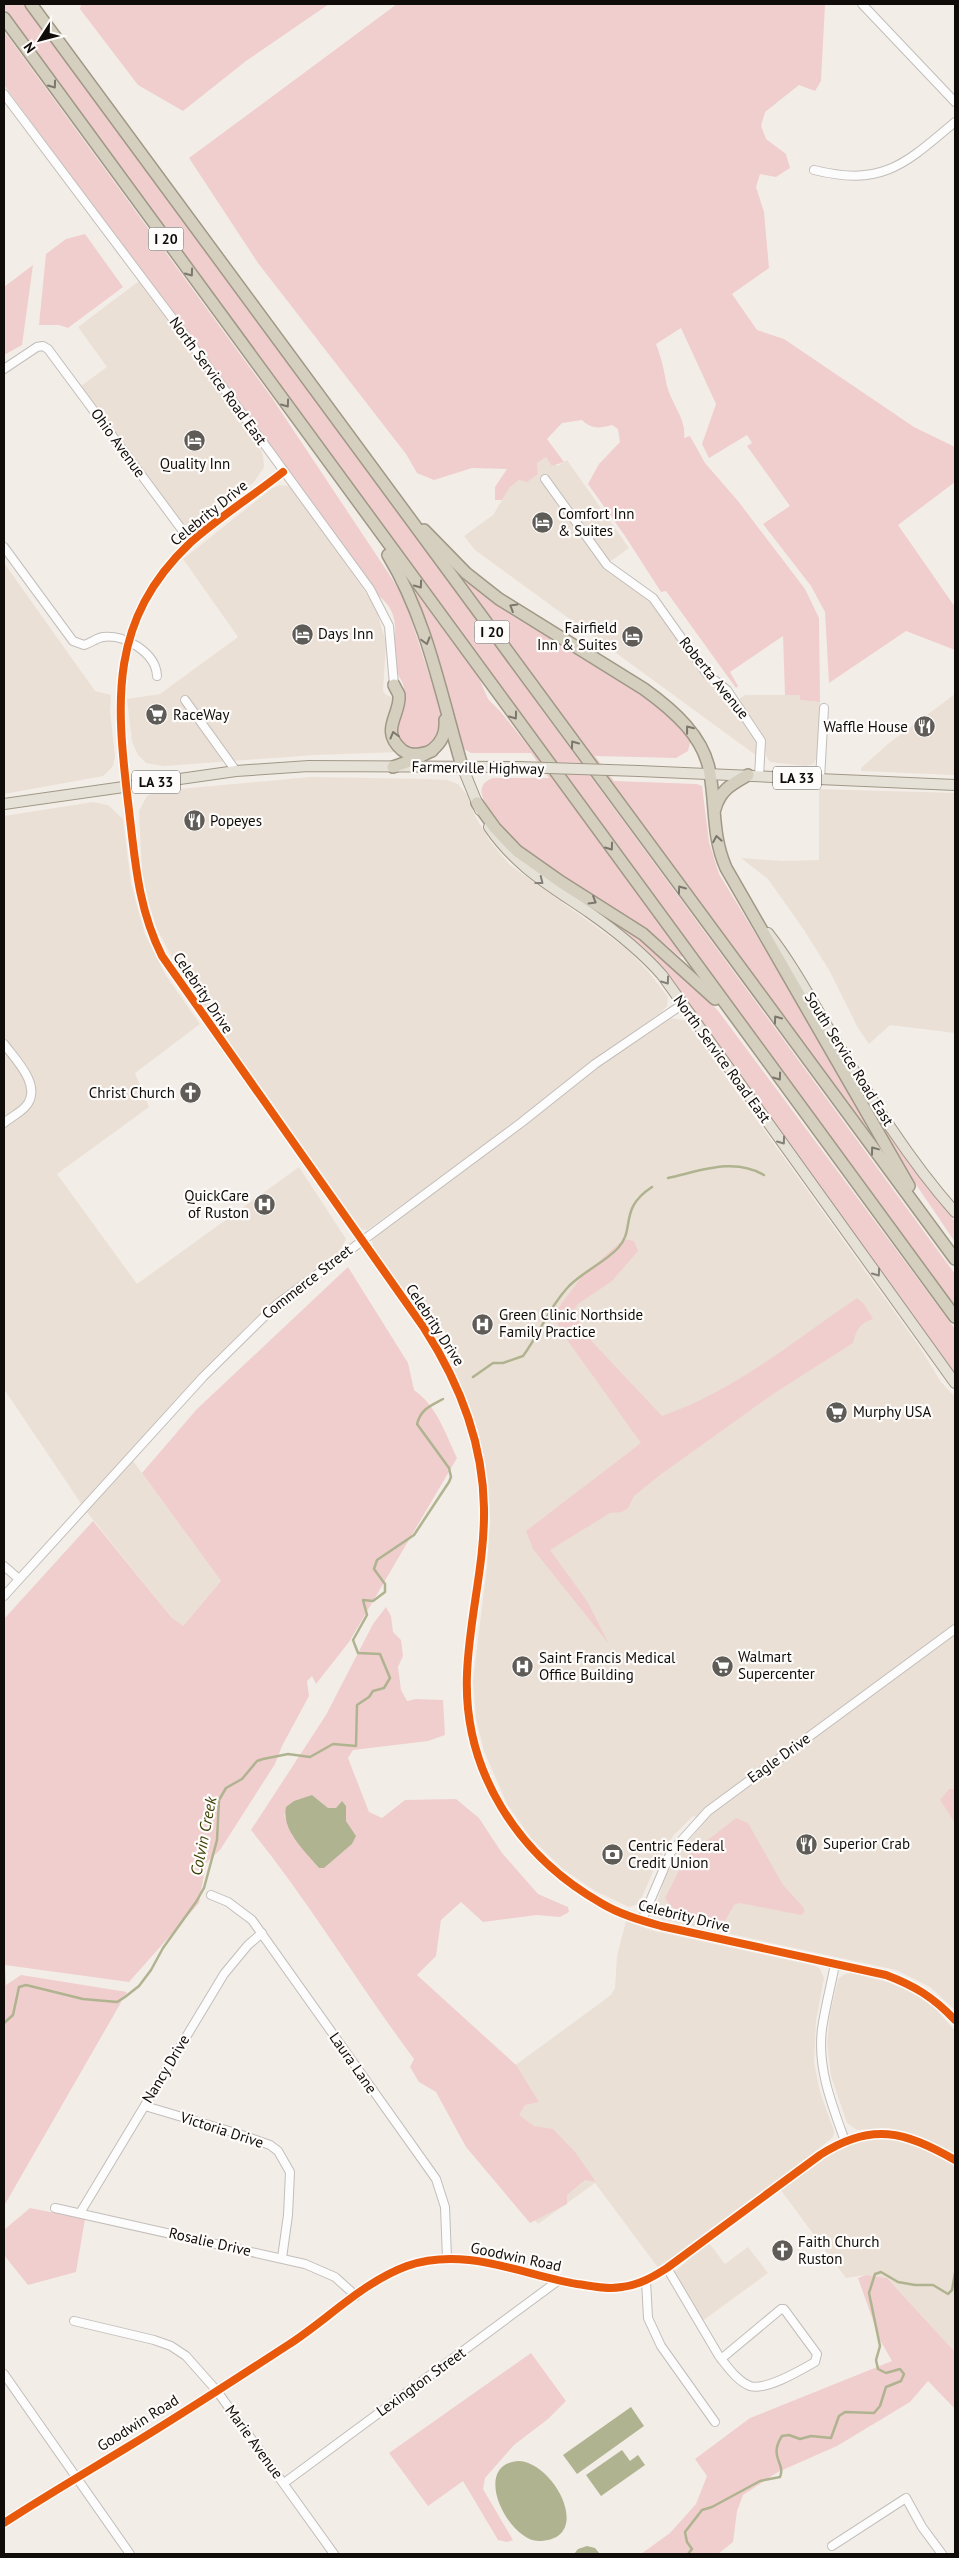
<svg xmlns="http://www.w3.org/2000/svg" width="959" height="2558" font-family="'PT Sans',sans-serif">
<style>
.built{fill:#ebe0d5}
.green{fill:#f0cece;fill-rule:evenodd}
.water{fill:#b0b38f}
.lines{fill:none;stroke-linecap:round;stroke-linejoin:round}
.stream{stroke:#b0b38f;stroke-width:2.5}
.minor-casing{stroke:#c2beba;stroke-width:10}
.major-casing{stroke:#a09886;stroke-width:12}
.highway-casing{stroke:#a09886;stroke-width:14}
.minor{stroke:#fdfcfc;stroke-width:8}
.major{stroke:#e5e1d7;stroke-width:10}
.highway{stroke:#d4cfbf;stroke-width:11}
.major-bridge-casing{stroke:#a09886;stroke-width:12;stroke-linecap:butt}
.major-bridge{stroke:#e5e1d7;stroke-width:10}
.cycleway-casing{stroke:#fefcfa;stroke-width:11}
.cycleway{stroke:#e8590c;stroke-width:8}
.oneway{stroke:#7c776d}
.oneway2{stroke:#85817a}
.labels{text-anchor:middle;stroke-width:4.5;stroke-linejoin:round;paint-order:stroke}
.shield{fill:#fefcfa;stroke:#575451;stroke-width:1}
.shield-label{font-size:14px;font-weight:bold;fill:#100c09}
.street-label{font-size:15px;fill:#100c09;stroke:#fefcfa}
.poi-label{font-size:15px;fill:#100c09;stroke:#fefcfa;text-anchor:start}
.water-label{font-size:16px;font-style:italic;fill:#3d4204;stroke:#fefcfa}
</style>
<rect width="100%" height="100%" fill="#f3ede8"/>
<g class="built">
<polygon points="139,281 259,445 263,455 264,467 254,482 194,529 183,524 81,386 107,367 78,327"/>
<polygon points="546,457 558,466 567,460 629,548 604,566 643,593 658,610 704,676 725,695 754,735 758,745 757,756 475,550 464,536 493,515 510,487 519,480 538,474 537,463"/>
<polygon points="280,485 288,486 292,489 375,606 386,642 383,691 386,695 395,698 398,752 314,755 164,766 146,763 138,755 132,742 127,699 160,694 238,637 183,559 271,489"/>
<polygon points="4,563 95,691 111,695 110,711 115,756 113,766 103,776 4,794"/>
<polygon points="955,694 955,775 861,771 861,768 888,744"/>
<polygon points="745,695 799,695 800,700 820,702 820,746 814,764 806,766 770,762 766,756 762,734 738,700"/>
<polygon points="311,777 426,779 447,780 458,784 468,796 475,816 490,841 510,865 627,949 648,971 668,997 667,1006 661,1013 601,1055 500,1134 367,1230 358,1229 353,1223 178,969 157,929 149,904 142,872 139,811 147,796 157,791"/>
<polygon points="819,789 955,793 955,1033 890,1025 869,1044 858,1028 829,970 804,930 768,879 741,858 782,861 819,860"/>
<polygon points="93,802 108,805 123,819 131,884 145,934 165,974 200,1024 135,1073 149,1107 57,1174 137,1284 299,1167 346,1239 340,1251 293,1286 248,1325 128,1454 221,1581 182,1627 172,1618 86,1511 4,1389 4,816"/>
<polygon points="670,1018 685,1020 919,1346 941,1382 955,1397 955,2010 930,1987 896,1970 661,1919 655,1909 665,1877 678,1854 701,1826 694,1815 673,1836 655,1867 639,1904 629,1907 595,1891 563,1869 531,1838 507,1804 484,1751 476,1719 473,1681 487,1566 490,1521 484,1458 478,1430 465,1395 448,1358 373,1250 372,1240 376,1234 504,1140 603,1062"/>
<polygon points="626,1921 654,1931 816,1966 820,1969 824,1978 816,2021 814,2062 820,2092 834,2131 833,2137 788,2174 659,2269 595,2183 538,2224 453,2111 611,1995 615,1988 617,1956"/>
<polygon points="850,1973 888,1982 910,1991 935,2008 955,2031 955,2155 906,2132 888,2128 857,2130 847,2123 831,2076 827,2043 830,2014 838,1979 845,1974"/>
<polygon points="869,2138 890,2138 906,2140 922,2146 955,2164 955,2352 887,2278 866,2275 846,2278 780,2189 842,2147"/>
<polygon points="709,2243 725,2264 748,2247 768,2273 701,2322 676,2275 675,2271"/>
</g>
<g class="green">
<polygon points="4,4 25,4 955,1274 955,1306 4,8"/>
<polygon points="81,4 329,4 246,61 183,111 138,85 80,9"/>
<path d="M397,4H825L821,81L815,91L799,85L765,112L761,126L766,139L786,154L790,168L776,177L760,174L756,187L764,212L769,268L732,294L757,330L784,339L914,427L955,447V482L898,525L955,607V650L906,631L829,683L825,612L811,586L763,524L790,506L747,446L752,443L747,435L709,458L702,444L716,404L681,328L656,344C662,359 664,371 667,386C671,403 687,420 684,438L690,436L705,463L738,501L805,589L819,618L820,702L800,700L799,695H785L783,636L730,672L738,686L736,688L666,591L661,592L625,536L588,484L599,464L620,442L618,429L612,425C600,428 592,430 582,420L562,423L547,439L564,462L552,466L546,457L537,463L538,474L527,482L519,480L510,487L502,500H495V487L507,469L472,468L434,480L417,473L406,454L258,263L189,158Z"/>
<path d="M4,31L272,398L389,574L404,598L440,708H442L443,725L432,746L414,752L395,737C397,728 404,694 404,688C403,680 396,674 395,666C391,637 405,617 378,595L4,85Z"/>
<polygon points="85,234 123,287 68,328 59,325 39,325 46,254 66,239"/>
<polygon points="33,265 22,345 4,355 4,287"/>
<polygon points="457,572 625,681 669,713 691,739 688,751 676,758 595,756 614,781 697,784 702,786 709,842 719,874 820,1040 867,1125 865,1125 821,1069"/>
<path d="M416,593L479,678L488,699L500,711L532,751L683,956L680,957C667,945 653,934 638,924C583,887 525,866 488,808C481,796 476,784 493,778H549L531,753H471L461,747L413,595Z"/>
<polygon points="590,906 631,929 708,999 719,1012 955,1329 955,1374 673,981 645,949"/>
<polygon points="854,1080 892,1138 955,1222 955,1242 894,1152"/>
<path d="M624,1239L634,1241L638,1251L612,1281L578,1304L574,1310L583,1332L662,1416C733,1392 795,1340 857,1298L864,1304L873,1319C860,1323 856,1330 853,1343L773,1394L660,1475L634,1496L628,1508L622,1512L610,1513L550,1550L587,1601L609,1644L533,1549L526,1531L641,1443L560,1330L554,1314L582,1276Z"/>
<path d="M348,1267L408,1363L414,1390C437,1406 445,1433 457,1458L349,1642L316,1684L312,1676L307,1681L309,1696L282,1746L275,1764L220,1850L206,1863L199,1903L129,1982L5,1965L6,1985L21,1975L127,1992L4,2206V1619L93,1521L172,1618L183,1626L221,1581L142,1473L197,1409Z"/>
<path d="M386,1607L391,1616L393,1632L401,1640L403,1656L398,1667L401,1690L407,1701L416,1699L443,1700L445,1735L428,1741L353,1750L348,1758L369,1812L382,1818L405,1800L456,1799L479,1818L502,1853L538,1894L568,1907L569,1912L560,1917L537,1915L483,1922L461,1902L441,1920L436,1956L417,1975L516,2065L539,2102L525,2105L519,2115L534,2126L553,2129L575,2152L596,2182L585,2180L567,2195V2204L530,2223L466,2147L436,2092L419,2082L410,2067L414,2059C358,1984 310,1903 251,1830L326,1715L373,1624ZM312,1795L328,1808H336L342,1801L346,1821L355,1836L352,1844L324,1868H319L292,1835L284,1815Z"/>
<polygon points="949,1789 955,1789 955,1823 940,1800"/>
<path d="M736,1818L748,1823L783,1885L804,1908V1913L801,1915L740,1903L734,1905L724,1923C706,1922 674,1916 665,1898L686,1857Z"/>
<polygon points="30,2208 85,2219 76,2272 28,2285 4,2255 4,2230"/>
<polygon points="866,2275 887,2278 955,2352 955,2409 928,2381 910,2402 837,2446 778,2472 743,2495 737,2511 733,2542 718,2554 641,2554 670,2533 696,2504 707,2476 695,2459 750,2418 892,2361 880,2340 858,2278"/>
<polygon points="531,2353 566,2401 548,2419 514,2445 485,2478 483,2489 513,2540 507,2542 498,2540 463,2481 428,2506 389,2453"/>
</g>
<g class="water">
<path d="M312,1795L328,1808H336L342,1801L346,1806V1821L356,1836L352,1844L324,1868H319C305,1851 281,1830 286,1807L294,1801Z"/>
<polygon points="631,2407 644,2426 577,2474 563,2455"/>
<polygon points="622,2450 630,2461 638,2455 645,2465 601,2496 586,2475"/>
<path d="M519,2461C555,2463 594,2539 540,2541C509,2543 469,2464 519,2461Z"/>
<polygon points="587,2546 595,2548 600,2554 574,2554 578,2549"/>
</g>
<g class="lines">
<g class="stream">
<path d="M668,1178C700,1171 734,1157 764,1175"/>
<path d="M473,1377L493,1363H503L523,1356C540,1333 549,1307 569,1286C584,1271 604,1263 618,1248C636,1229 618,1209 652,1187"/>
<path d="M4,2023L13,2015L19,1987L26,1985L83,1999L117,2002L125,1997L139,1986L151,1970L163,1948L196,1902L204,1888L217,1840L219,1800L226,1788L242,1779L257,1761L263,1759L288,1754L310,1757L333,1744L356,1746L357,1705L369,1697L373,1691L384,1688L390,1678L380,1654L358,1653L353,1640L367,1615L363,1600L373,1601L385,1592V1584L374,1569L377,1560L414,1535L449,1482L451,1477L449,1468L417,1424C421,1409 430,1406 443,1399"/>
<path d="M688,2554L692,2549L687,2542L685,2532L702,2510L712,2507L760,2481L780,2477C786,2463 768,2457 782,2436L789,2435L800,2439L811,2436L831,2438L839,2416L845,2412L874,2413L880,2406L886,2387L901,2381L904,2374L900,2369L886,2373L878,2369L876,2360L880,2346L869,2293L875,2274L881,2272L898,2282L915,2285H933L948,2294L952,2290L955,2273"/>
</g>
<defs>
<g id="minor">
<polyline points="862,4 955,102"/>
<polyline points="4,94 173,319 370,589 389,626 394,685"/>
<path d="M814,170C883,187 905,164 955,122"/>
<polyline points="4,369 37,347 43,346 48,349 191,542"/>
<path d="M283,472C253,496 219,517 190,543C109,620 116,701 128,802C135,858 137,906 162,956L424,1328C459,1382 483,1443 484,1508C485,1564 469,1618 467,1674C463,1771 518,1856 601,1903C619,1914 640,1920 661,1926L886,1975C915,1986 933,1997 955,2020"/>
<polyline points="545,479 607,565 653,598 707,674 727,690 761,741 759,776"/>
<path d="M4,547L73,641L84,645C91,643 96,638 103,637C125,634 156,653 157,676"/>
<polyline points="185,700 236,771"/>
<polyline points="820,779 824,708"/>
<path d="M4,1044C15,1059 43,1086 26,1106C20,1113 11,1117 4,1123"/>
<polyline points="4,1566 19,1579"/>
<polyline points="4,1596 203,1377 276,1305 522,1122 595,1064 683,1004"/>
<polyline points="211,1895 228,1902 252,1920 436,2179 445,2207 447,2258"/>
<polyline points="642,1920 671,1852 708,1811 955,1629"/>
<path d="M835,1964C831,1986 825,2007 822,2029C817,2068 832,2105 845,2141"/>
<polyline points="145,2106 239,2134 270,2145 278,2151 290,2172 288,2215 282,2258"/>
<polyline points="55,2208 305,2264 335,2277 356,2296"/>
<polyline points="80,2213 224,1974 248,1945 262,1933"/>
<path d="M667,2268L719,2356C727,2366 737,2381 750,2386C766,2391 801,2370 815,2362L817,2354L784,2309H781L721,2359"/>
<polyline points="646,2280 648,2318 661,2346 715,2422"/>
<polyline points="74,2321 154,2340 171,2346 186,2356 217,2391 334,2554"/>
<polyline points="4,2374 130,2554"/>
<polyline points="284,2483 559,2280"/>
<path d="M4,2523C44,2497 85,2473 126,2448C181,2415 234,2380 288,2345C327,2320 363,2282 407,2266C464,2246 521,2274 577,2284C592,2286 607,2290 622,2287C639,2285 653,2277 667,2268L820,2155C871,2122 905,2131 955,2160"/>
<polyline points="832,2546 906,2498 922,2527 942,2554"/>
</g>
<g id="major">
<polyline points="462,766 480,810"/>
<polyline points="639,771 955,785"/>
<polyline points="4,804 236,771 309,766 518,767"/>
<path d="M489,827C517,868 551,886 590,913C617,932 641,951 662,975L955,1383"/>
<path d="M768,933C793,965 812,1001 833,1036C870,1097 908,1159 955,1212"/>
</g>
<g id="highway">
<polyline points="31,4 955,1259"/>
<polyline points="4,18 955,1317"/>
<path d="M424,530L466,573L499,599L644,689C673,710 705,737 710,774C716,808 712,836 726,868L909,1186"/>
<path d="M388,555C427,619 441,695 462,766"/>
<path d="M394,685C395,688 398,692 399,695C401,715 379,730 402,750C411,757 422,754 432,751"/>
<path d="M393,767C416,758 448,752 445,720"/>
<polyline points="477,803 495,828 517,851 561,882 643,934 715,999"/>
<path d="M715,809C720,790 732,784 748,775"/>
</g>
</defs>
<use href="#minor" class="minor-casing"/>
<use href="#major" class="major-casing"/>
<use href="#highway" class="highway-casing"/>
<use href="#minor" class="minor"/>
<use href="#major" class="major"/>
<use href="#highway" class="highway"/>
<defs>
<polyline id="major-bridge" points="518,767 639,771"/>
</defs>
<use href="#major-bridge" class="major-bridge-casing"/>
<use href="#major-bridge" class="major-bridge"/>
<defs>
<g id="cycleway">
<path d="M283,472C253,496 219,517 190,543C109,620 116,701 128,802C135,858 137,906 162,956L424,1328C459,1382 483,1443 484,1508C485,1564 469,1618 467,1674C463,1771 518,1856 601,1903C619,1914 640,1920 661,1926L886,1975C915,1986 933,1997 955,2020"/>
<path d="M4,2523C44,2497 85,2473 126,2448C181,2415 234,2380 288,2345C327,2320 363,2282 407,2266C464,2246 521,2274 577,2284C592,2286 607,2290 622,2287C639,2285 653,2277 667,2268L820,2155C871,2122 905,2131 955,2160"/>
</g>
</defs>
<use href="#cycleway" class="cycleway-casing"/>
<use href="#cycleway" class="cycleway"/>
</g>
<defs><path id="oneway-chevron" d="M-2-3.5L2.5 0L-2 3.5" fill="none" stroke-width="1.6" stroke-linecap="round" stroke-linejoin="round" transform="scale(1.25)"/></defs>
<g class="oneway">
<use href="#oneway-chevron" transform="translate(53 85) rotate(54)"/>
<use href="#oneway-chevron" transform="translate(190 273) rotate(54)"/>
<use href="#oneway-chevron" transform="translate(286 404) rotate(54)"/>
<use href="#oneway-chevron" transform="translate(419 585) rotate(54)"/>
<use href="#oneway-chevron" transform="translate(513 607) rotate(-149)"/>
<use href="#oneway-chevron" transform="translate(426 641) rotate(74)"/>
<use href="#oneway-chevron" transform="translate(514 716) rotate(54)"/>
<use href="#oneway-chevron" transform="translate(689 729) rotate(-128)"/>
<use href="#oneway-chevron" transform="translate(394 735) rotate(-105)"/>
<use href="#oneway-chevron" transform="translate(574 744) rotate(-126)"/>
<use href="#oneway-chevron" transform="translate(717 839) rotate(-100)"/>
<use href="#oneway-chevron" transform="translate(610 847) rotate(54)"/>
<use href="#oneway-chevron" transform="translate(681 889) rotate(-126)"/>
<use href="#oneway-chevron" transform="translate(593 901) rotate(31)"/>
<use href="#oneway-chevron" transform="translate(777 1019) rotate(-126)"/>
<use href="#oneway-chevron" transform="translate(778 1077) rotate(54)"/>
<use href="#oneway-chevron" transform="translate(874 1150) rotate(-127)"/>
</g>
<g class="oneway2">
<use href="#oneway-chevron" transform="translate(540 881) rotate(38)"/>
<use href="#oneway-chevron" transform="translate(666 981) rotate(54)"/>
<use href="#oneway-chevron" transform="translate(782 1141) rotate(54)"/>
<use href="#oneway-chevron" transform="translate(877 1273) rotate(54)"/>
</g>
<defs>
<symbol id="hotel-disc" viewBox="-11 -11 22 22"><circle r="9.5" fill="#5f5b57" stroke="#fefcfa"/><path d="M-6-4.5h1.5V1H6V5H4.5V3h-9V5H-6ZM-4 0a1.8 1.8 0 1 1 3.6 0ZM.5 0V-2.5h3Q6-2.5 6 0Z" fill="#fff"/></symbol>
<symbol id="supermarket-disc" viewBox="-11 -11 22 22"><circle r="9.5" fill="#5f5b57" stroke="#fefcfa"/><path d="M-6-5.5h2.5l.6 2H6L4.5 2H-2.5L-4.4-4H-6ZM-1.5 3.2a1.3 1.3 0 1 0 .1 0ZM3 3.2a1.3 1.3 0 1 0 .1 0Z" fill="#fff"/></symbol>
<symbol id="restaurant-disc" viewBox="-11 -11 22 22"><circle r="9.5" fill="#5f5b57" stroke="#fefcfa"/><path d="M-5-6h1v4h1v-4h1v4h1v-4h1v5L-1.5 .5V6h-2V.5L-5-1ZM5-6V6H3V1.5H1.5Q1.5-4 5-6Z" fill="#fff"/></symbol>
<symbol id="church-disc" viewBox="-11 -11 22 22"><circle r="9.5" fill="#5f5b57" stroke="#fefcfa"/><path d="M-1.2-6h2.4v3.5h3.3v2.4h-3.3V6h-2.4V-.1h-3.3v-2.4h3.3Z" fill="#fff"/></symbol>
<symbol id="hospital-disc" viewBox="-11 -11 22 22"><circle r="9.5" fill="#5f5b57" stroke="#fefcfa"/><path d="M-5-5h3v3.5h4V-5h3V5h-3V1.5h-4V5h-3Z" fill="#fff"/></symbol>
<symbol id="bank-disc" viewBox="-11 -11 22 22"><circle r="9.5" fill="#5f5b57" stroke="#fefcfa"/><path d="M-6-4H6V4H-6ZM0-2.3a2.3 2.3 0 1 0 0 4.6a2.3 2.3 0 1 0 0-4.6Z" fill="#fff"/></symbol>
</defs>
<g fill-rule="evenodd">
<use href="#hotel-disc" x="182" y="428" width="25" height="25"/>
<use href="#hotel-disc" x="530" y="510" width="25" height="25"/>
<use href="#hotel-disc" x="290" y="622" width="25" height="25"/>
<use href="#hotel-disc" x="620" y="624" width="25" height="25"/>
<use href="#supermarket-disc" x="144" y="702" width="25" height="25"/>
<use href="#restaurant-disc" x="912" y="714" width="25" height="25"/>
<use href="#restaurant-disc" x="182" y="808" width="25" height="25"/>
<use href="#church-disc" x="178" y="1080" width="25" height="25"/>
<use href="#hospital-disc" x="252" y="1192" width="25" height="25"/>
<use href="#hospital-disc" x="470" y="1312" width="25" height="25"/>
<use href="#supermarket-disc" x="824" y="1400" width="25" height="25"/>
<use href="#supermarket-disc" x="710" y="1654" width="25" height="25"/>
<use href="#hospital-disc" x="510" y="1654" width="25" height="25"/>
<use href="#restaurant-disc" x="794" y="1832" width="25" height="25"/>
<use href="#bank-disc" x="600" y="1842" width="25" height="25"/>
<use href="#church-disc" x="770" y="2238" width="25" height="25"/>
</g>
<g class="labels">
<g class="shield">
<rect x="148.5" y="227.5" width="35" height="23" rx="4"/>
<rect x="474.5" y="620.5" width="35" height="23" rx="4"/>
<rect x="773" y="766.5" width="48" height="23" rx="4"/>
<rect x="132" y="770.5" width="48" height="23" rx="4"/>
</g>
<g class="shield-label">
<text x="166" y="244">I 20</text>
<text x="492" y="637">I 20</text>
<text x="797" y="783">LA 33</text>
<text x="156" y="787">LA 33</text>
</g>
<g class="street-label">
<text transform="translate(218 381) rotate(54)" y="5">North Service Road East</text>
<text transform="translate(118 443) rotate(54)" y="5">Ohio Avenue</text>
<text transform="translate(209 513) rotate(-39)" y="5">Celebrity Drive</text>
<text transform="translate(714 678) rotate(51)" y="5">Roberta Avenue</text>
<text transform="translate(478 768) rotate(1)" y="5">Farmerville Highway</text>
<text transform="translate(203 993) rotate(56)" y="5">Celebrity Drive</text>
<text transform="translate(722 1059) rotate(54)" y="5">North Service Road East</text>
<text transform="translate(849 1059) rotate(58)" y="5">South Service Road East</text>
<text transform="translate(307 1282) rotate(-38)" y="5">Commerce Street</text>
<text transform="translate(435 1325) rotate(57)" y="5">Celebrity Drive</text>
<text transform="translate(779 1758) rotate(-36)" y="5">Eagle Drive</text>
<text transform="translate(684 1916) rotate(14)" y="5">Celebrity Drive</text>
<text transform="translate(353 2063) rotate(55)" y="5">Laura Lane</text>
<text transform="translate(166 2069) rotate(-59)" y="5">Nancy Drive</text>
<text transform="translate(222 2130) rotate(18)" y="5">Victoria Drive</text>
<text transform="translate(210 2242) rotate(13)" y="5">Rosalie Drive</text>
<text transform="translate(516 2257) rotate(12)" y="5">Goodwin Road</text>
<text transform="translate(421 2382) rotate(-36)" y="5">Lexington Street</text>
<text transform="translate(138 2423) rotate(-32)" y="5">Goodwin Road</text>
<text transform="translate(254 2442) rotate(54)" y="5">Marie Avenue</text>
</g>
<g class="poi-label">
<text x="195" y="469" text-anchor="middle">Quality Inn</text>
<text x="558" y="519">Comfort Inn<tspan x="558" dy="17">&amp; Suites</tspan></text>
<text x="617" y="633" text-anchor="end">Fairfield<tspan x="617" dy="17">Inn &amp; Suites</tspan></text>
<text x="318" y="639">Days Inn</text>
<text x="173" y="720">RaceWay</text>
<text x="908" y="732" text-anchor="end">Waffle House</text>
<text x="210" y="826">Popeyes</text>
<text x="175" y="1098" text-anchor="end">Christ Church</text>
<text x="249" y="1201" text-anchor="end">QuickCare<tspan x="249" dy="17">of Ruston</tspan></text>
<text x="499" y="1320">Green Clinic Northside<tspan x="499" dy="17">Family Practice</tspan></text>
<text x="853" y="1417">Murphy USA</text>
<text x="738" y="1662">Walmart<tspan x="738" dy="17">Supercenter</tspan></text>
<text x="539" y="1663">Saint Francis Medical<tspan x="539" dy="17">Office Building</tspan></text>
<text x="823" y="1849">Superior Crab</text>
<text x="628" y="1851">Centric Federal<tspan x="628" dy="17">Credit Union</tspan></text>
<text x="798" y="2247">Faith Church<tspan x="798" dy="17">Ruston</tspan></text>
</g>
<g class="water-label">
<text transform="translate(203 1836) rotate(-79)" y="6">Colvin Creek</text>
</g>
</g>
<rect width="959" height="2558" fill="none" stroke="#100c09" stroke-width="10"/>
<g transform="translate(40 40) rotate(234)" stroke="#fefcfa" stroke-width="4" paint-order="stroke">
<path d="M0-4L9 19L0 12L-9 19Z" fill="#100c09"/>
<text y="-8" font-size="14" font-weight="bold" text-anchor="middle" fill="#100c09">N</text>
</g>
</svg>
